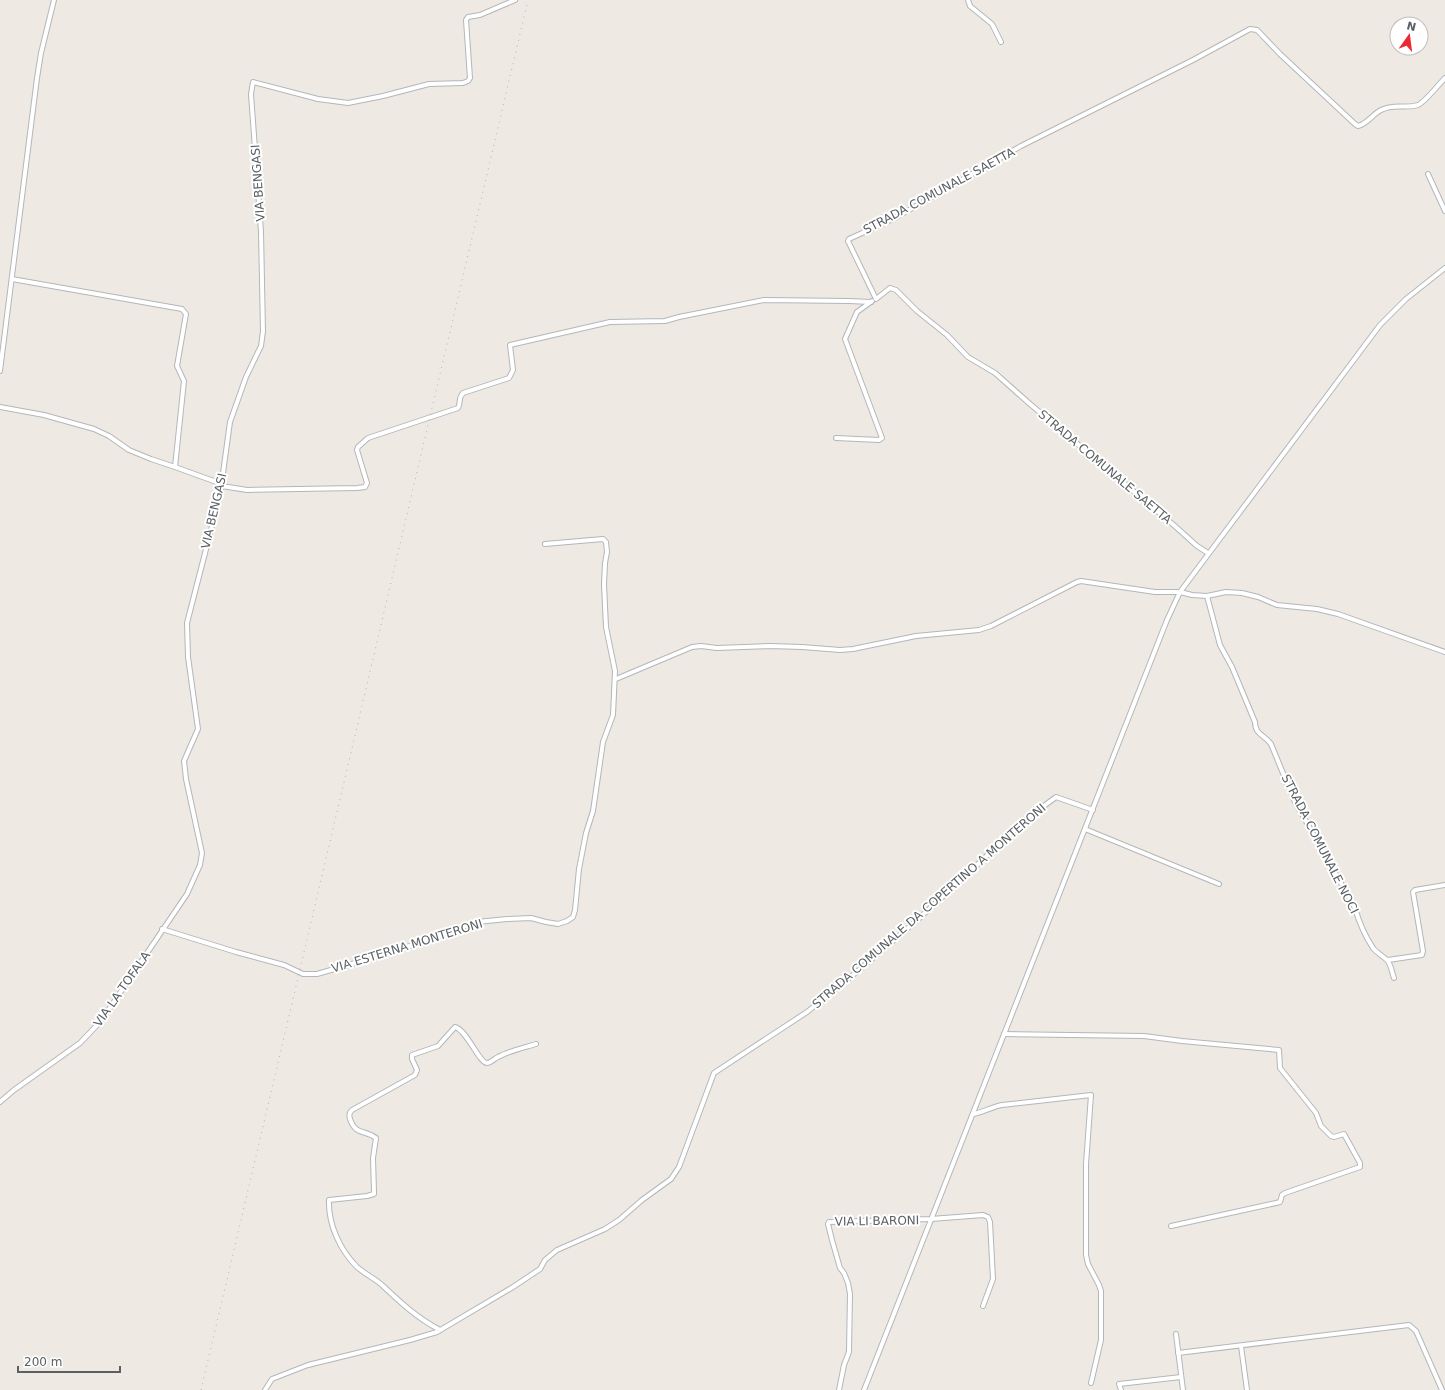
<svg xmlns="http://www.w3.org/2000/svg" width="1445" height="1390" font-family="'DejaVu Sans',sans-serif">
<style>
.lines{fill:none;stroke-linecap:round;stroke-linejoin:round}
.minor-casing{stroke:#b3b7ba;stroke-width:6}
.minor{stroke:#fff;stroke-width:4}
.rail{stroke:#b2b3b4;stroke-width:1;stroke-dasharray:1 5;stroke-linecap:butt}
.labels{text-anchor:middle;stroke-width:4;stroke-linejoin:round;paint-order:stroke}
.street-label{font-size:12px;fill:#5b6064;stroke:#fff}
</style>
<rect width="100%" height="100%" fill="#eeeae3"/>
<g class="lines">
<defs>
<g id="minor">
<polyline points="968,0 970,6 992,24 1001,42"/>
<polyline points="1428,174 1445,211"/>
<polyline points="12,279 182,309 186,314 177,366 184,381 175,467"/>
<polyline points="0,371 37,78 41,53 54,0"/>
<polyline points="0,407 44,415 94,429 109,436 129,450 151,459 175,467 222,484"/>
<polyline points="836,438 879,440 882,438 845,339 857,312 872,301"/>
<path d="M222,486L247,490L357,488L365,487L367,483L357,450L358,447L368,438L458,408C461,403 458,398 463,393L509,378L513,370L510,345L610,322L665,321L679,317L764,300L849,301L871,302"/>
<path d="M1208,553L1197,546L1176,527L1030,404L995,373L968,357L947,335L917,311L896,290L890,288L876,299L848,241L849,239L895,218L1021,146L1193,60L1250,29L1257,30L1280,54L1355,124L1358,126C1367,124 1373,114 1381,110C1394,103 1407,109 1418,105C1425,102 1439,84 1445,78"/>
<path d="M1207,596L1220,645L1232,667L1255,722C1255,735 1264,734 1271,744L1294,800L1355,908C1359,922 1365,936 1373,948C1377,953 1383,956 1387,960C1391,964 1392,973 1394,978"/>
<polyline points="616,679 692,647 701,646 717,648 770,646 802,647 840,650 853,649 916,636 979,630 991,626 1077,582 1081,581 1155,592 1180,592 1192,595 1207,596 1226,592 1242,593 1258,597 1277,605 1317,609 1338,614 1445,652"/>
<polyline points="1085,829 1219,884"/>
<polyline points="162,929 236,952 284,965 303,974 317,974 390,953 477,922 507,919 531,918 546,922 558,924 567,921 573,917 575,910 579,869 586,833 593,811 603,742 613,715 615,671 606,627 604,584 605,563 607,552 606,542 603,539 545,544"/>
<polyline points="1388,960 1422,955 1423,951 1413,892 1415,890 1445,885"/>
<polyline points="1004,1034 1144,1036 1182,1041 1279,1050 1280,1068 1316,1113 1321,1126 1331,1136 1334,1137 1344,1134 1360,1163 1360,1167 1285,1193 1282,1195 1280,1202 1276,1203 1171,1226"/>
<polyline points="0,1102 14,1090 80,1043 101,1021 187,894 200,865 202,853 186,779 184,761 198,729 188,657 187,623 220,495 230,422 246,377 261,346 263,331 261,232 251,94 253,82 318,99 348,103 383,96 429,84 463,83 468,81 470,78 466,20 468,17 480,15 515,0"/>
<path d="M973,1114C979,1114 994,1106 1002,1105L1091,1095L1086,1164V1255L1088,1264L1099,1285L1101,1291V1340L1091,1383"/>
<path d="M440,1330C417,1318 400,1302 382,1285C374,1278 365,1274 357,1267C340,1250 328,1224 329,1200L367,1196L374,1194V1192L373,1158L376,1138C364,1129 356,1136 350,1119C349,1115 349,1113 352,1110L415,1075L417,1070L412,1059V1055L438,1046L455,1027C467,1030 479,1063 487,1063C491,1063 495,1058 498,1057C509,1051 523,1048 536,1044"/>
<polyline points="1176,1334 1183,1390"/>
<polyline points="1241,1346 1247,1390"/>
<polyline points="1178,1353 1409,1325 1416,1331 1442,1390"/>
<polyline points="265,1390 272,1379 308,1365 410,1340 437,1332 513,1287 540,1269 545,1260 557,1250 605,1229 619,1220 642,1200 671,1179 679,1167 714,1073 807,1012 859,970 915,922 1029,817 1056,797 1093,810"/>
<polyline points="839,1390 844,1365 849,1352 850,1294 848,1283 844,1273 840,1268 832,1240 828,1224 829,1222 931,1219 983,1215 988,1217 990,1222 993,1279 983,1306"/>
<polyline points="864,1390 1167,620 1180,592 1380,325 1406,299 1445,268"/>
<polyline points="1121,1390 1119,1384 1181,1377"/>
</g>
</defs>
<use href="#minor" class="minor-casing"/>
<use href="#minor" class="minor"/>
<polyline class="rail" points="201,1390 528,0"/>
</g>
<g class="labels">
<g class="street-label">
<text transform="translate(258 183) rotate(-94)" y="4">VIA BENGASI</text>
<text transform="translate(939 191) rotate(-28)" y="4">STRADA COMUNALE SAETTA</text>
<text transform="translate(1105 467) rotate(40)" y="4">STRADA COMUNALE SAETTA</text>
<text transform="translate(214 511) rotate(-77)" y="4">VIA BENGASI</text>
<text transform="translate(1320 844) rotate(63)" y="4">STRADA COMUNALE NOCI</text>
<text transform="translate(929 906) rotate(-41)" y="4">STRADA COMUNALE DA COPERTINO A MONTERONI</text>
<text transform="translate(407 946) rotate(-17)" y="4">VIA ESTERNA MONTERONI</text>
<text transform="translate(122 989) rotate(-55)" y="4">VIA LA TOFALA</text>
<text transform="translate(877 1221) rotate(-1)" y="4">VIA LI BARONI</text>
</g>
</g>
<g transform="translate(1409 36) rotate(14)"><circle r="19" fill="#ffffff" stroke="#bdbfc1"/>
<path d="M0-3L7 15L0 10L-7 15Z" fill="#ee2833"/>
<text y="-6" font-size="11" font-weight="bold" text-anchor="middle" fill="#5b6064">N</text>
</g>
<path d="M18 1366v6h102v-6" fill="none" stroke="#5b6064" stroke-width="2"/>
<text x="24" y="1366" font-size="12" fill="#5b6064" stroke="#ffffff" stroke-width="3" paint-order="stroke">200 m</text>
</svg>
